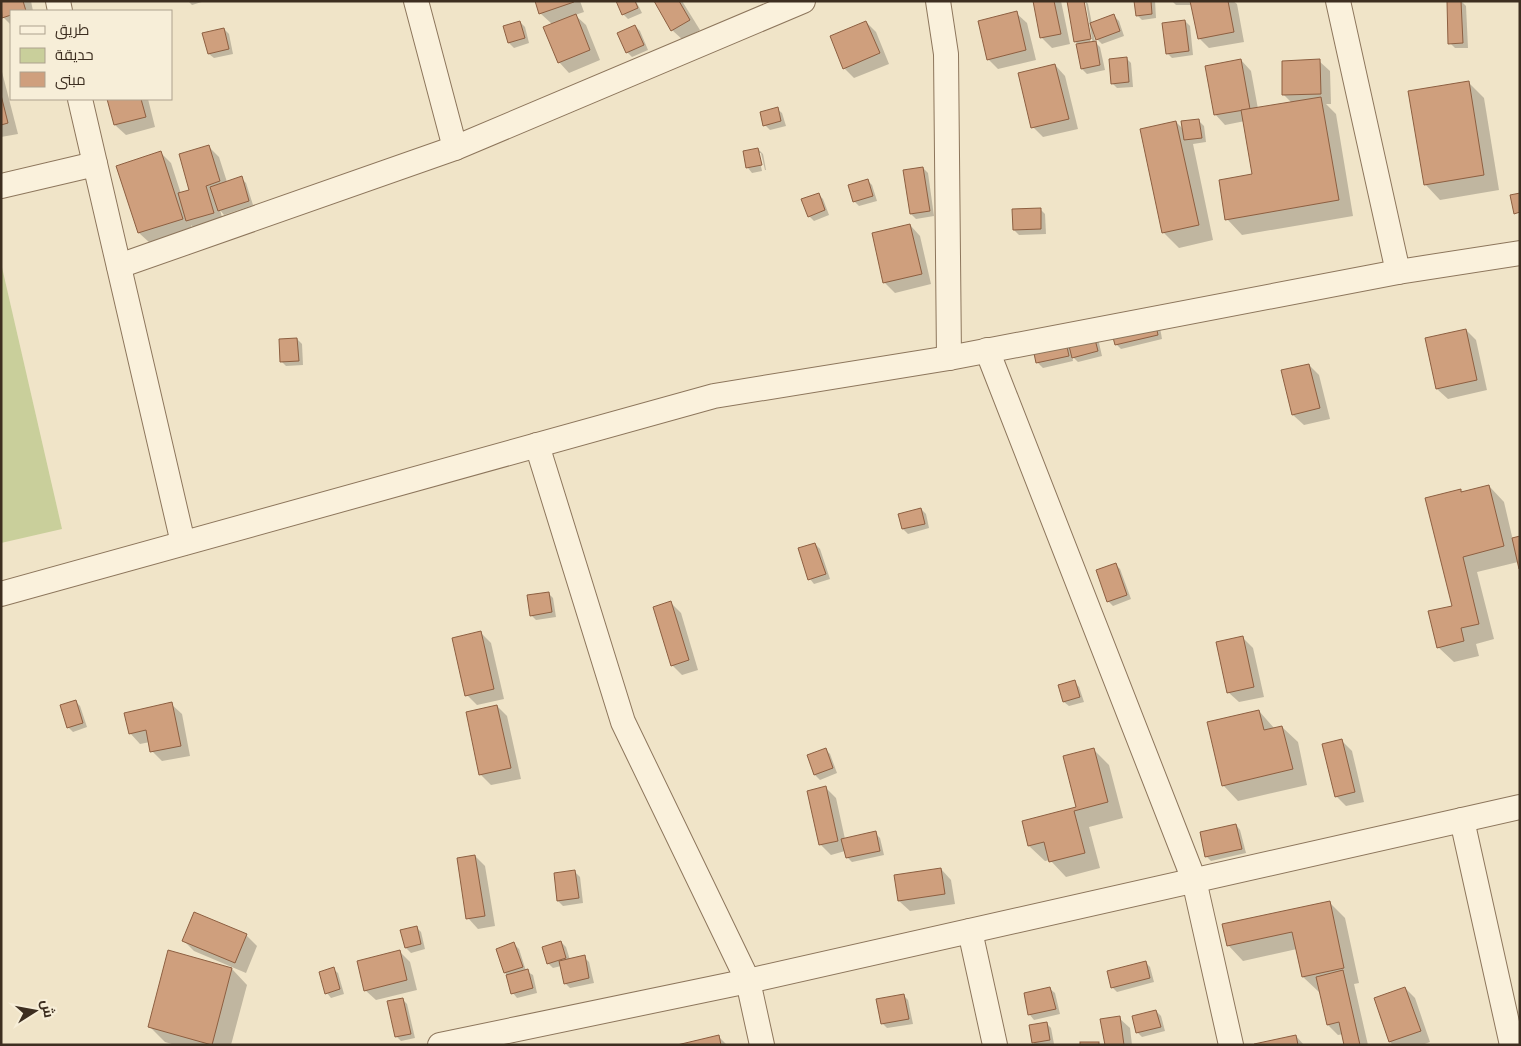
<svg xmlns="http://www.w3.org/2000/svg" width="1521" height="1046" font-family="'Noto Serif',Cairo,serif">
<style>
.green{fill:#c9cf9b}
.shadow{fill:#0003;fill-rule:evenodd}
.building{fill:#cf9f7d;stroke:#8d5f41}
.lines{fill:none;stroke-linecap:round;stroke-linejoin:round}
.street-casing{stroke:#8d765c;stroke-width:26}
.street{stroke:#faf1dc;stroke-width:24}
</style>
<rect width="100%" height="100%" fill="#f0e4c8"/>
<polygon class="green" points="1,263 62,529 1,543"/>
<g class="shadow">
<polygon points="1,1 31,1 33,11 11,11 11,25 3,17"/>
<polygon points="188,1 205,1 192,5"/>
<polygon points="536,1 580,1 584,12 575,15 586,25 600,60 569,73 559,62 552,24 540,13"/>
<polygon points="617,1 636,1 642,13 628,19 623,14"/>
<polygon points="655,1 682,1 700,30 683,40 672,30"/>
<polygon points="1034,1 1061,1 1070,44 1052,48 1042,38"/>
<path d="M1070,1H1086L1088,4L1092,24L1114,16L1119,21L1124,36L1102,44L1097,39L1095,32H1093L1095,42L1100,47L1105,70L1087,74L1082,69L1078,44L1075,41ZM1083,3H1086L1093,45H1091Z"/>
<polygon points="1136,1 1155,1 1156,18 1142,20 1137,15"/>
<polygon points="1172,1 1233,1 1237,4 1244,42 1209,48 1199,38 1192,5 1176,5"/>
<polygon points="1461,1 1466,6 1468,48 1455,48 1450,43"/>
<polygon points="1016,13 1027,23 1036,60 998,69 988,59"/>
<polygon points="1185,21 1190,26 1193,55 1172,58 1167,53"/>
<polygon points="520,22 525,27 529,43 514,48 509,43"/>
<polygon points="866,22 876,32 889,64 854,78 844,68"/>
<polygon points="635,26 640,31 648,50 632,57 627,52"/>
<polygon points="224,29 229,34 233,54 214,58 209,54"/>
<polygon points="1126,58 1131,63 1133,87 1117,88 1112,83"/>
<polygon points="1241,60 1251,71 1258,109 1292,103 1283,94 1319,61 1330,71 1331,104 1326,104 1336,114 1353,216 1242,235 1227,219 1254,175 1245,121 1225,125 1215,114"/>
<polygon points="1055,65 1065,76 1078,129 1043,137 1033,127"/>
<polygon points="1,68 18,134 1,137"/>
<polygon points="1468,82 1484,98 1499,190 1440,200 1425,184"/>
<polygon points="108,99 148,99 155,127 126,135 115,125"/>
<polygon points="777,109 782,113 786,126 770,130 765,125"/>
<polygon points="1199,121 1204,126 1206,142 1193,144 1213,240 1179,248 1163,232 1176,122 1184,130"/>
<polygon points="209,147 219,157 227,182 241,178 246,183 253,205 224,215 220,210 224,224 197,231 191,225 192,229 150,243 139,233 118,167 160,152 171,163 181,194 191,191"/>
<polygon points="758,149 763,154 766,170 765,170 761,153 758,153 762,171 752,173 748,168 744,152"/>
<polygon points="923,168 928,173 934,216 916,219 911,214"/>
<polygon points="867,180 872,185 877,201 859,206 854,201"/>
<polygon points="818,194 823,199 829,215 814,221 809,216"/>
<polygon points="1040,209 1045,214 1046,234 1019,235 1014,230"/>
<polygon points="910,225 920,236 931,284 895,293 884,282"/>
<polygon points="1159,322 1162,339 1121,349 1116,344"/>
<polygon points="1096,330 1102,356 1078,362 1072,356 1073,361 1043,368 1038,363 1033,340"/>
<polygon points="1466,330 1476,340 1487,390 1448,399 1437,389"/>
<polygon points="297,339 302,344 303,365 286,366 281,361"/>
<polygon points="1309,365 1319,375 1330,419 1304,425 1293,415"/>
<polygon points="1489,486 1504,502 1518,562 1477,572 1494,639 1476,644 1479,656 1454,662 1438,647 1453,607 1461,491 1463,493"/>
<polygon points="921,509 926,514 929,528 908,534 903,529"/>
<polygon points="815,544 820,549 830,579 814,584 810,579"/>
<polygon points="1115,564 1120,569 1131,599 1113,606 1108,601"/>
<polygon points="548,593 553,598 556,617 536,620 531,615"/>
<polygon points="671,603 681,613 698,670 682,675 672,665"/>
<polygon points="480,632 491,643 504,699 477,705 467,695"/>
<polygon points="1242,637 1253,648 1264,697 1239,702 1228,692"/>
<polygon points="1074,682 1079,687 1084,702 1069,706 1064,702"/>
<polygon points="75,701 80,706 87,727 73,732 68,727"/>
<polygon points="171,704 182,714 190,756 162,761 152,751 150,742 140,744 130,733"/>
<polygon points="497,706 507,716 521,779 491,785 480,774"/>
<polygon points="1259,711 1275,729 1282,727 1298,742 1307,785 1238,801 1223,785"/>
<polygon points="1341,740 1352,751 1364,802 1346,806 1336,796"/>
<polygon points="825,749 830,754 837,773 820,780 815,775 808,756"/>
<polygon points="1093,749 1109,765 1123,818 1089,827 1100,868 1066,877 1050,860 1045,861 1029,846 1077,808"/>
<polygon points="826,788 836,798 845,839 875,833 880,838 884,855 852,862 847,857 845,851 831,855 820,844"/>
<polygon points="1236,825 1240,830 1246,853 1211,861 1206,856"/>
<polygon points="475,856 485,866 495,926 478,929 468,918"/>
<polygon points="941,869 951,880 955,904 910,911 899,901"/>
<polygon points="575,872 580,877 583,903 563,906 558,901"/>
<polygon points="1329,902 1345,918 1359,983 1354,984 1368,1045 1345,1045 1343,1034 1338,1035 1328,1025 1321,992 1319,992 1303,977 1297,949 1243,961 1228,945"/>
<polygon points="416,927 421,932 425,949 411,953 406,948"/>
<polygon points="246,935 257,946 246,973 194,951 184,941"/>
<polygon points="561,942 566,947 570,960 584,957 589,962 594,983 570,988 565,983 561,966 553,968 548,963"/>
<polygon points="514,944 519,949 526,971 533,975 537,993 517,998 513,993 505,972"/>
<polygon points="169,952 232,969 247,985 231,1045 175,1045 165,1042 149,1026"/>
<polygon points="400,952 410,962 417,990 376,1000 365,990"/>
<polygon points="1145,962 1150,967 1154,982 1117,992 1112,987"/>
<polygon points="333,969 338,973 344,994 331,998 327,993"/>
<polygon points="1405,988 1415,998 1430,1042 1422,1045 1393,1045 1390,1042 1375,998"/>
<polygon points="1050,989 1055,993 1060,1014 1034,1020 1030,1015 1025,994"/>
<polygon points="903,995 908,1000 913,1024 887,1028 882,1023"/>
<polygon points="402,999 407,1004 415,1038 401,1041 396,1036"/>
<polygon points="1156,1011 1161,1016 1165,1031 1142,1037 1137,1032"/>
<polygon points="1119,1018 1130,1028 1132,1045 1106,1045"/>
<polygon points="1046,1023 1051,1028 1054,1044 1035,1045 1033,1042"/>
<polygon points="718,1036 727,1045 682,1045"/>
<polygon points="1296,1036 1304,1045 1256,1045"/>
</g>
<g class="building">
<polygon points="1,1 23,1 26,11 11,11 11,15 2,18"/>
<polygon points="535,1 574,1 574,2 539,14"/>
<polygon points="616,1 635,1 638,8 622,15"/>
<polygon points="654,1 679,1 690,20 671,31"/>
<polygon points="1033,1 1054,1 1061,34 1040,38"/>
<polygon points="1067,1 1084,1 1091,39 1074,42"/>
<polygon points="1134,1 1151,1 1152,14 1136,16"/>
<polygon points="1190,1 1228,1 1234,32 1198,39"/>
<polygon points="1447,1 1461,1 1463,43 1448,44"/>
<polygon points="1017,11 1026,50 987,60 978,21"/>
<polygon points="576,14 590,50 558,63 543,27"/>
<polygon points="1114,14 1120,31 1096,40 1090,23"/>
<polygon points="1185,20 1189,51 1166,54 1162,23"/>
<polygon points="520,21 525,38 508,43 503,26"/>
<polygon points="866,21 880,53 843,69 830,36"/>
<polygon points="635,25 644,45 626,53 617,33"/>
<polygon points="224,28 229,49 208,54 202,33"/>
<polygon points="1096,41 1100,65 1081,69 1076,44"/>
<polygon points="1127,57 1129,82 1111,84 1109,59"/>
<polygon points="1241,59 1250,109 1214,115 1205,66"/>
<polygon points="1320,59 1321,94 1282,95 1282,61"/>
<polygon points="1055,64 1069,119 1031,128 1018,73"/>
<polygon points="1469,81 1484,175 1424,185 1408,91"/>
<polygon points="1,95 8,123 1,125"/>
<polygon points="1321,97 1339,200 1225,220 1219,180 1252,174 1241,110"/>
<polygon points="107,99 141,99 146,117 114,125"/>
<polygon points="778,107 781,121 763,126 760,112"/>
<polygon points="1199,119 1202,138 1184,140 1181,121"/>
<polygon points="1176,121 1199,225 1162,233 1140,129"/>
<polygon points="209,145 220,181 206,186 214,213 186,221 178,193 189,190 179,154"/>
<polygon points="758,148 762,165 746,168 743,151"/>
<polygon points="161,151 183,219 138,233 116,166"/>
<polygon points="923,167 930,211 910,214 903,170"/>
<polygon points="242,176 249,201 218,211 210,187"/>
<polygon points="868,179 873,196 853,202 848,185"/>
<polygon points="819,193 825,210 808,217 801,199"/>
<polygon points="1520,193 1520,212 1514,214 1510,195"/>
<polygon points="1041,208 1041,229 1013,230 1012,209"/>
<polygon points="910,224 922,274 883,283 872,233"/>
<polygon points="1154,316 1158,335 1115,345 1110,326"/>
<polygon points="1091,324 1098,351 1072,358 1065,330"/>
<polygon points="1466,329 1477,380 1436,389 1425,338"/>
<polygon points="1064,333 1069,356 1036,363 1031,339"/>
<polygon points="297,338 299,361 280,362 279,339"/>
<polygon points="1309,364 1320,408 1292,415 1281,370"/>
<polygon points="1489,485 1504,546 1463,557 1479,624 1461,628 1464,641 1437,648 1428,611 1452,606 1425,498 1461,489 1461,492"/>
<polygon points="921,508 925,524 902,529 898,514"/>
<polygon points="1520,536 1520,569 1519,569 1512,538"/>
<polygon points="815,543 826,574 808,580 798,548"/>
<polygon points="1116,563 1127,595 1107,602 1096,570"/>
<polygon points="549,592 552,612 530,616 527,595"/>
<polygon points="671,601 689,660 671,666 653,607"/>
<polygon points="481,631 494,689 465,696 452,638"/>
<polygon points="1243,636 1254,687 1227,693 1216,642"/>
<polygon points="1075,680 1080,697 1063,702 1058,685"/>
<polygon points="76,700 83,723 67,728 60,705"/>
<polygon points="172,702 181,746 150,752 146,730 129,734 124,713"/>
<polygon points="497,705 511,768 479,775 466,712"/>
<polygon points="1259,710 1264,730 1282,726 1293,769 1222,786 1207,722"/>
<polygon points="1342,739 1355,792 1335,797 1322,744"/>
<polygon points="826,748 833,768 814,775 807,755"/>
<polygon points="1094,748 1108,802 1074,811 1085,853 1049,862 1044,842 1028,846 1022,821 1076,807 1063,756"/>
<polygon points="826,786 838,841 819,845 807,791"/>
<polygon points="1236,824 1242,849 1205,857 1200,832"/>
<polygon points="876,831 880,851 846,858 841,839"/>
<polygon points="475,855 485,916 466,919 457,858"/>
<polygon points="941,868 945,894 898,901 894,875"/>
<polygon points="575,870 579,898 557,901 554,873"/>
<polygon points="1330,901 1344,968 1302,977 1292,932 1227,946 1222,924"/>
<polygon points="194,912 247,934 235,963 182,941"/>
<polygon points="417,926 421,944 405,948 400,930"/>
<polygon points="561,941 566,958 547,964 542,947"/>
<polygon points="514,942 523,967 504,973 496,949"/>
<polygon points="168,950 232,968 212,1045 148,1027"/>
<polygon points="400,950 407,980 364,991 357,961"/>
<polygon points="585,955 589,978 564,984 559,961"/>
<polygon points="1146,961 1150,978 1111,988 1107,971"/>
<polygon points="334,967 340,989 325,994 319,972"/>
<polygon points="528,969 533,988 511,994 506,975"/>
<polygon points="1343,970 1360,1045 1344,1045 1339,1022 1327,1025 1316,977"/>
<polygon points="1050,987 1056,1009 1028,1015 1024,993"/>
<polygon points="1405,987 1421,1031 1389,1042 1374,998"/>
<polygon points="904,994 909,1019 881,1024 876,999"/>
<polygon points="403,998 411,1034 395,1037 387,1001"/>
<polygon points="1156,1010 1161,1027 1136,1033 1132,1016"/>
<polygon points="1120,1016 1124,1045 1105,1045 1100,1019"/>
<polygon points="1047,1022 1050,1040 1032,1043 1029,1025"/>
<polygon points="719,1035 721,1045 677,1045"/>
<polygon points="1296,1035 1298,1045 1254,1045 1254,1044"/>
<rect x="1080" y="1042" width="19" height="3"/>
</g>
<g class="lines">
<defs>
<g id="street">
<polyline points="58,1 60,11"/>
<polyline points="416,1 455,148"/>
<polyline points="938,1 946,54 949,358"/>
<polyline points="1338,1 1398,272"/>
<polyline points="80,99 183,543"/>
<polyline points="1,186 95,164"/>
<polyline points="119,266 455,148 803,1"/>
<polyline points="987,350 1194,880 1231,1045"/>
<polyline points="537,445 623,722 748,981 762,1045"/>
<polyline points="1,594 714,396 949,358 1398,272 1520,253"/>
<polyline points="1462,820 1512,1045"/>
<polyline points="970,931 995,1045"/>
<polyline points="440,1045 748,981 1520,807"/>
</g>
</defs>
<use href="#street" class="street-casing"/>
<use href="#street" class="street"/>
</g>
<rect width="1521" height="1046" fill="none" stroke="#3d2e20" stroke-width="5"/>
<rect x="10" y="10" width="162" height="90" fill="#f7eed8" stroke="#ada18e"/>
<rect x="20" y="26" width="25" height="8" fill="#faf1dc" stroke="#ada18e"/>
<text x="55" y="35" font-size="15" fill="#3d2e20">طريق</text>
<rect x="20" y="48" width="25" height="15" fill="#c9cf9b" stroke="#ada18e"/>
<text x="55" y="60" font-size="15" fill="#3d2e20">حديقة</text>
<rect x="20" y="72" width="25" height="15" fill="#cf9f7d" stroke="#ada18e"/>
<text x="55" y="85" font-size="15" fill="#3d2e20">مبنى</text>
<g transform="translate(35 1011) rotate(79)" stroke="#f7eed8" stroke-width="4" paint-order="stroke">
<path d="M0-4L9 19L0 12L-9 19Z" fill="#3d2e20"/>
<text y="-8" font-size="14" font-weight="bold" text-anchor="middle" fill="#3d2e20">ش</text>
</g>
</svg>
